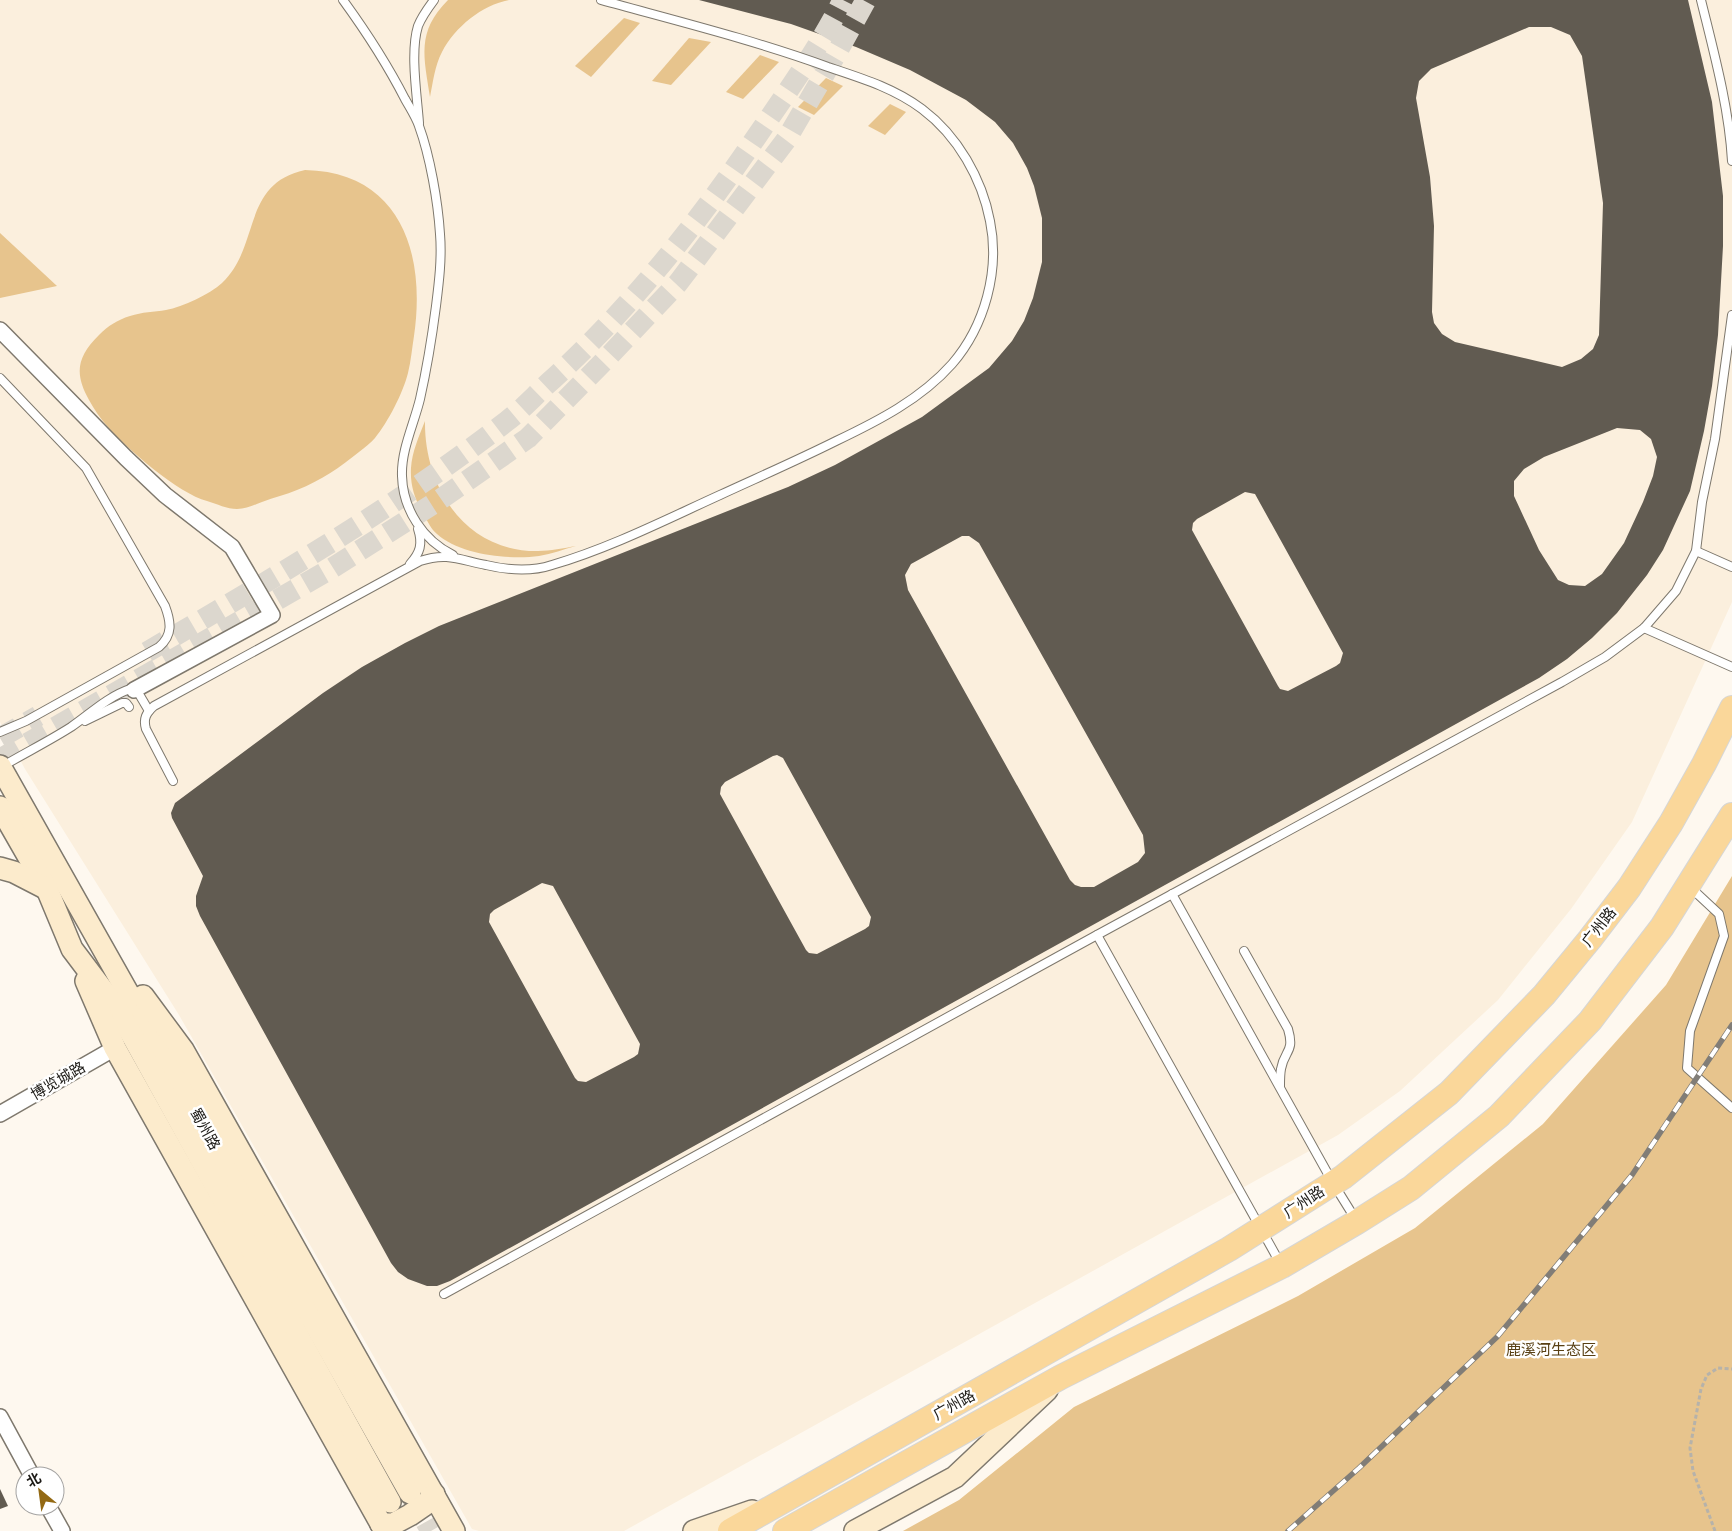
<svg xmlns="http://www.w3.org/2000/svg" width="1732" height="1531" font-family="Rubik,'Noto Sans SC',sans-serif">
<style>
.built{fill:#fbefdd}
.green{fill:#e7c48d}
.building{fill:#615b51;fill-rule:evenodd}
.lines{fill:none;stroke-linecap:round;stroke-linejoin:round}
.secondary-tunnel{stroke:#dcd7ce;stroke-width:21;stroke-dasharray:21 11;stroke-linecap:butt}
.lane-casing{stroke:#7e786d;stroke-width:10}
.street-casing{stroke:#7e786d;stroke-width:18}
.secondary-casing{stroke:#7e786d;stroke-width:24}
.primary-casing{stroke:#d6d6d5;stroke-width:26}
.path{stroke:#b6b2aa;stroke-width:3;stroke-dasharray:4 2.5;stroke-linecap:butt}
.lane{stroke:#fff;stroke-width:8}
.street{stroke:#fff;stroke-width:15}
.secondary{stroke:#fcebcc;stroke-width:21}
.primary{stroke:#fad79a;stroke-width:24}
.rail-casing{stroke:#817d77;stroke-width:5.5}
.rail{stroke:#fff;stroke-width:4;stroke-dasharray:11;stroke-linecap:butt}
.labels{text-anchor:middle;stroke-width:5;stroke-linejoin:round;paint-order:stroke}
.street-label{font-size:15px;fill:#1c1a16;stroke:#fff}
.park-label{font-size:15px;fill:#594014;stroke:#fff}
</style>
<rect width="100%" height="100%" fill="#fef8ef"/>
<polygon class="built" points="0,0 1732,0 1732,602 1632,822 1571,909 1498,1000 1400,1091 1338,1135 624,1531 479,1531 472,1529 179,1015 25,769 0,722"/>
<g class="green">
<path d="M448,0H509C482,5 455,27 442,52C435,65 433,82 430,97C424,57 416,32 448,0Z"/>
<polygon points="624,18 640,23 591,77 575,66"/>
<polygon points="689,38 711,42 671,85 652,81"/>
<polygon points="760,55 779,62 743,99 726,92"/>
<polygon points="826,78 843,86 814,115 798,107"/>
<polygon points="890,104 906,112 885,135 868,126"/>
<path d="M305,170C401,172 426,254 414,336C412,348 411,361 408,373C403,393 388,422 375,438C371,443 365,447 359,452C339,468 322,480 297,490C286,495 274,497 262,502C254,505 246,509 237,509C227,509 217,504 207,501C179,494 126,448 107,426C100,418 94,409 89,400C74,373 77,357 99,335C108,326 117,320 130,316C142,312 154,312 166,310C183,307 210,294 222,283C261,246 241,184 305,170Z"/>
<polygon points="0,233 57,286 0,298"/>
<path d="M425,421C424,487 465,552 538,551C550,551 564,548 576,546C564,549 552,554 539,556C510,560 460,555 437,534C431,529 428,522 424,515C415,500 410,486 411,468C412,452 419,436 425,421Z"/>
<polygon points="1732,876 1732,1531 903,1531 959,1500 1074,1407 1298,1296 1415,1228 1543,1124 1666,985"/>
</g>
<g class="building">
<path d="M699,0H1688L1712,102L1723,196V246L1718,335L1712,386L1704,431L1690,491L1663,550L1647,575L1617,613L1592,638L1567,659L1539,678L450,1281L437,1286H427L408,1279L398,1272L391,1263L200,916L196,906V896L203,876L172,818L171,813L175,803L323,693L362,667L405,643L439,626L788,487L835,465L922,417L989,368L1012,341L1024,321L1033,298L1042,262V218L1034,186L1027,168L1013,143L995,122L966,100L910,70L856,47L791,24ZM1529,27H1551L1570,35L1582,56L1603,203L1599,335L1593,349L1581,359L1562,367L1455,342L1442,334L1434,323L1432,312L1434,226L1430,177L1416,98L1419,81L1431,69ZM1617,428L1640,430L1651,439L1657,457L1653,476L1643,502L1624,543L1602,574L1585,586L1569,585L1558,580L1539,550L1514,496V481L1524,469L1544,457ZM1245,492L1255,494L1343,653L1340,663L1336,666L1288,691L1280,689L1278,686L1192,530L1193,523L1197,519ZM962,536H969L979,543L1143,835L1145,853L1138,862L1094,887H1081L1075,885L1070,880L908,590L905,575L911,564ZM777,755L783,758L871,917L869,926L865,929L817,954L809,953L806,950L720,794L721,787L725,782L773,756ZM542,883L553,886L640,1044L638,1054L634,1057L586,1082L578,1081L575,1078L489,922L490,914L494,910Z"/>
<polygon points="0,1489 8,1506 0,1509"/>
</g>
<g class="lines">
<g class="secondary-tunnel">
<path d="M147,652C270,580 394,509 507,421C524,408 538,392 554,378C633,305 697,224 757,136C787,92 819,48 843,0"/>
<polyline points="0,738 38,716"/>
<polyline points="0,759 329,570 438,501 528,438 607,358 678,283 786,140 835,56 866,0"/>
<polyline points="410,1494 431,1531"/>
</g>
<defs>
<g id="lane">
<path d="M343,0C367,33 386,62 405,99C410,108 416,117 419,126C430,156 438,202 440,234C442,258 439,282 436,306C432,337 427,368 420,399C414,424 401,450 402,476C403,510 423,540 453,555"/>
<path d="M1701,0C1714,53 1729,107 1732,161"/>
<path d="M419,123C417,95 410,52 418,26C422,16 428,8 434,0"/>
<path d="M0,378L86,468L165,606C171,622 173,635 159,647L26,721L0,732"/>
<polyline points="1696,551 1732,567"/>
<path d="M410,564C420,553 423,544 418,529"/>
<polyline points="1644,628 1732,667"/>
<polyline points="85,721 122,703 126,703 129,707"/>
<path d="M3,766C25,753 49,741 71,727C90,714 107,697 130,689L139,694L149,711"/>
<path d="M173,781L146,729C143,719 146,713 154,706L420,561C447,552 460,560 486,565C507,570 531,572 552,565C610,548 665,520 720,495C759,477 798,460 836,441C878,421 921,399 952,364C985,326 1000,270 990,221C982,179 958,136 922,109C894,88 861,78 828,67C754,40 677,21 601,0"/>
<polyline points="1690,887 1719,914 1724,936 1690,1031 1687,1068 1732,1108"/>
<polyline points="1172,894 1333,1183 1356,1220"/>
<polyline points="1097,935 1280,1263"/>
<path d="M1244,951L1288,1029C1295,1053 1284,1050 1281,1069C1280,1074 1280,1080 1280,1086"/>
<polyline points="444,1294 1097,935 1562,682 1605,657 1644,628 1676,591 1696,551 1702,502 1715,439 1732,315"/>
</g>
<g id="street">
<polyline points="0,330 126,458 165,495 232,547 272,615 134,690"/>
<polyline points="0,1114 115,1048"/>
<polyline points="0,1417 32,1476"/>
<polyline points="48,1506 62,1531"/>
</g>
<g id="secondary">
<polyline points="0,766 410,1493"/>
<polyline points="0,807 47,889 72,949 118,1010 390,1502"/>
<polyline points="0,868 14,872 47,889"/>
<polyline points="86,981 115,1048 385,1531"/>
<polyline points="143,996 183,1050 454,1531"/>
<polyline points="381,1524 393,1524 410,1515 426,1504 434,1494"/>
<polyline points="694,1531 752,1511"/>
<polyline points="855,1531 955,1477 1047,1390"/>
</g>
<g id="primary">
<polyline points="730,1531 1229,1249 1343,1177 1449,1093 1544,995 1590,939 1629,888 1671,823 1704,764 1732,708"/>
<polyline points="785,1531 1061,1377 1282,1266 1357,1222 1411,1188 1499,1116 1590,1021 1662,927 1732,815"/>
</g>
</defs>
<use href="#lane" class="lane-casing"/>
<use href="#street" class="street-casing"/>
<use href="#secondary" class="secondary-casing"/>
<use href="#primary" class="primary-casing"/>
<polyline class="path" points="1715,1531 1693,1471 1690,1448 1701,1389 1707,1375 1718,1368 1732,1369"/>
<use href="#lane" class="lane"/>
<use href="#street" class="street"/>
<use href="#secondary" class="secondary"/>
<use href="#primary" class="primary"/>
<defs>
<polyline id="rail" points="1288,1531 1359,1468 1497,1337 1632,1175 1732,1025"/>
</defs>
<use href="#rail" class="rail-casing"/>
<use href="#rail" class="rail"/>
</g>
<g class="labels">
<g class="street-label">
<text transform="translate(1599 927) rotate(-52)" y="5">广州路</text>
<text transform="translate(58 1081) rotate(-30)" y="5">博览城路</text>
<text transform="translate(205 1129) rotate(61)" y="5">蜀州路</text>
<text transform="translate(1304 1202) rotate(-33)" y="5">广州路</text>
<text transform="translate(954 1405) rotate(-29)" y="5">广州路</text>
</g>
<g class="park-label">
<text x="1551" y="1355">鹿溪河生态区</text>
</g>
</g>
<g transform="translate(40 1491) rotate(331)"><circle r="24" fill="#ffffff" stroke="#a4a3a2"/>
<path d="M0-4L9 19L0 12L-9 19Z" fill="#936913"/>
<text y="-8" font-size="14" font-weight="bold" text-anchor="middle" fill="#1c1a16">北</text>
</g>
</svg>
